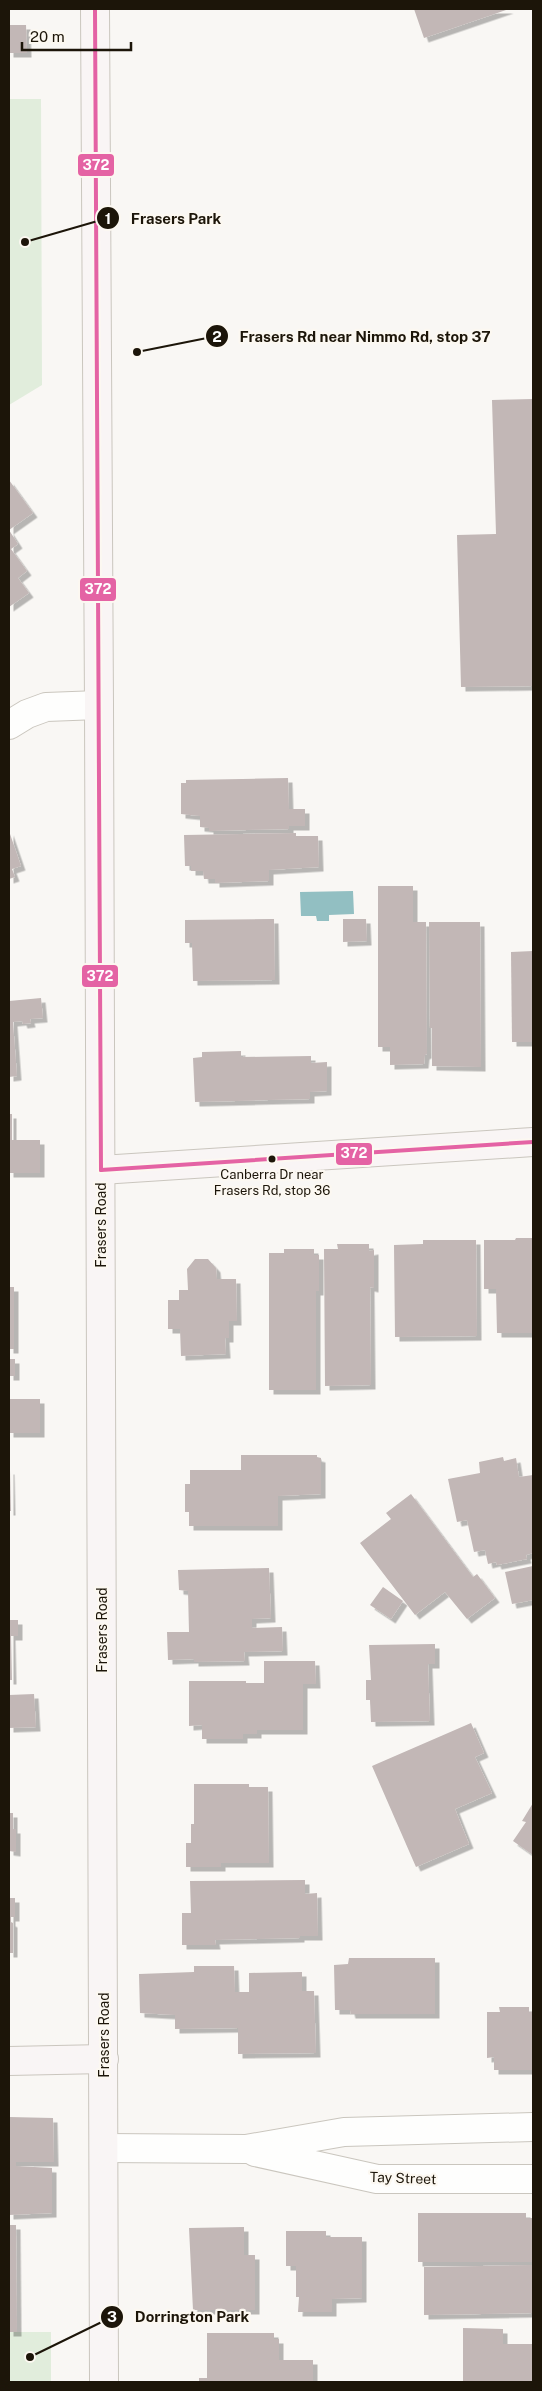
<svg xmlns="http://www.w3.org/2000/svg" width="542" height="2391" font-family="'Public Sans',sans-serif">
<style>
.green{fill:#e1eddc}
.water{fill:#92bfc2}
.building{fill:#c2b7b6;filter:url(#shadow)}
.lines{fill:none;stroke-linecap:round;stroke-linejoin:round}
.street-casing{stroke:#cac6be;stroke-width:30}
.secondary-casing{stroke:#cac6be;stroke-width:30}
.street{stroke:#fefefd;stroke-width:28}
.secondary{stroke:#f9f5f5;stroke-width:28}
.bus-1-casing{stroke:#fcf8f1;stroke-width:8}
.bus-1{stroke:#e463a4;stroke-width:4}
.bus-dot{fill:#1c1509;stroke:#fcf8f1;stroke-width:2}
.labels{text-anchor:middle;stroke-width:4.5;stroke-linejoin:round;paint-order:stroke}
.bus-label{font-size:13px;fill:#1c1509;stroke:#fcf8f1}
.street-label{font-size:14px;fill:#1c1509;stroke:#fcf8f1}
.leader{fill:none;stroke:#1c1509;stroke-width:2}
.callout-dot{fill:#1c1509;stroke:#fcf8f1;stroke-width:2}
.mark-label{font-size:15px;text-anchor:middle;font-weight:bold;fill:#fff}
.callout-label{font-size:15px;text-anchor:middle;font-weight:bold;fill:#1c1509;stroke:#fcf8f1;stroke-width:4.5;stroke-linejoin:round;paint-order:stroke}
.line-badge{stroke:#fcf8f1;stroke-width:2}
.badge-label{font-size:14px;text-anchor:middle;font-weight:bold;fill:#fff}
</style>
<defs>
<filter id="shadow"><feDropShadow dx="4.5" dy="4.5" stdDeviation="0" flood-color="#0004"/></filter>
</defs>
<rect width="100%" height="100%" fill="#f9f7f4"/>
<g class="green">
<polygon points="9,99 41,99 42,385 9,405"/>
<rect x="9" y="2332" width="42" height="50"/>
</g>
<polygon class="water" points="353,891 354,914 329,915 329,921 317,921 316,916 301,916 300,892"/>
<g class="building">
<polygon points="414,9 509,9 424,38"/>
<polygon points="9,25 26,25 27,53 9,53"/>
<polygon points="533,399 533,686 461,687 457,535 496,534 492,400"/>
<polygon points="9,480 33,513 9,530"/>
<polygon points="9,530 18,544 11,549 27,571 18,578 29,593 9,607"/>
<polygon points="288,778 289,809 305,809 305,826 289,826 289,829 209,831 209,828 200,827 200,816 181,814 181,783 186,783 186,780"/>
<polygon points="9,831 21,866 12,869 15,877 9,879"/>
<polygon points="296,833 296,836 318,836 319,867 269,870 269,881 215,883 215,879 204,879 203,871 191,871 191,866 185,866 184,835"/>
<polygon points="378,886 413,886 413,922 426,922 427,1054 425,1055 424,1064 390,1065 390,1047 378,1047"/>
<polygon points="274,919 275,980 193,981 192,943 185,943 185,920"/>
<polygon points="343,919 366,919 367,941 343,942"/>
<polygon points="429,922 480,922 481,1067 432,1066 432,1028 430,1028"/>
<polygon points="533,951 533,1042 512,1042 511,952"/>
<polygon points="41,998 43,1018 30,1019 31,1023 23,1024 22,1021 13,1022 17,1076 9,1077 9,1001"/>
<polygon points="241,1051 241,1057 311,1056 311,1063 327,1062 327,1091 310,1092 310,1099 195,1102 193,1058 202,1057 202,1052"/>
<polygon points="9,1114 12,1114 12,1140 40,1140 40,1173 9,1173"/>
<polygon points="516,1238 533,1238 533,1333 497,1333 496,1289 484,1289 484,1240 515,1240"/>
<polygon points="423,1240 476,1240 477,1336 395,1337 394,1245 423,1244"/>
<polygon points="337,1244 369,1244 369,1251 374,1250 374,1288 370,1287 371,1385 325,1386 324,1249 338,1249"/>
<polygon points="284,1249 314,1249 314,1255 319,1255 319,1291 316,1291 316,1390 269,1390 269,1253 284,1253"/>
<polygon points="195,1259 208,1259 216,1268 217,1279 236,1279 237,1321 229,1321 229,1338 225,1338 226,1354 181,1356 180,1329 168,1329 168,1300 179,1300 179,1290 188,1290 187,1269"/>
<rect x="9" y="1287" width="5" height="62"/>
<rect x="9" y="1359" width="6" height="17"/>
<rect x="9" y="1399" width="31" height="34"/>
<polygon points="241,1455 317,1455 317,1457 321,1458 321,1494 278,1496 278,1526 189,1526 189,1512 185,1512 185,1484 190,1484 190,1470 241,1470"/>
<polygon points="503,1457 504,1461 516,1458 519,1477 533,1475 533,1553 526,1555 527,1559 497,1565 496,1562 488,1564 485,1550 474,1552 467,1520 457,1522 448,1479 480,1473 479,1462"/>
<polygon points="9,1470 10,1470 11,1511 9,1511"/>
<polygon points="411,1494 473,1577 477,1574 495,1598 467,1619 445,1592 415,1615 360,1543 391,1519 386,1513"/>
<polygon points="533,1566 533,1600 512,1604 505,1572"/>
<polygon points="269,1568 271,1618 252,1619 252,1628 282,1627 283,1651 244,1652 245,1661 194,1662 194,1659 168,1660 167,1632 189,1632 188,1591 179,1590 178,1570"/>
<polygon points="383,1587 403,1601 391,1619 370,1605"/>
<polygon points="9,1620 18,1620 18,1636 11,1636 12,1680 9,1680"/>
<polygon points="435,1644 435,1664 428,1664 430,1721 371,1722 370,1700 366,1700 366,1680 371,1680 369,1645"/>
<polygon points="264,1661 315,1661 316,1684 303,1684 303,1730 257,1730 257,1734 243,1734 243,1739 202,1739 202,1725 189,1726 189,1681 246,1681 246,1683 264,1683"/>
<polygon points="34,1694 36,1727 9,1728 9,1695"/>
<polygon points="471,1723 484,1753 475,1757 492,1793 455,1809 469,1844 416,1867 372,1766"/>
<polygon points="194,1784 249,1784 249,1787 268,1787 269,1863 221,1863 221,1867 186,1867 186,1843 191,1843 191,1824 194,1824"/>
<polygon points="533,1803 533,1855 513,1841 526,1822 522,1821"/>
<polygon points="9,1813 13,1813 13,1829 16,1829 16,1852 9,1851"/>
<polygon points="305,1880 305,1894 317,1893 318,1936 300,1936 300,1938 215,1940 216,1945 182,1945 182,1913 191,1913 190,1881"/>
<polygon points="9,1898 15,1898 15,1917 11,1917 11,1922 13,1923 13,1953 9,1953"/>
<polygon points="349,1958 435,1958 435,2014 351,2014 350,2010 335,2010 334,1965 348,1964"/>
<polygon points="194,1966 234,1966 235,1992 249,1992 249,1973 302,1972 302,1991 314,1991 316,2053 238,2054 238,2028 175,2029 175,2015 140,2013 139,1974 194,1972"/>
<polygon points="499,2007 529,2007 529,2012 533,2012 533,2070 494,2070 494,2057 487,2058 487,2012 500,2012"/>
<polygon points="9,2117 53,2118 54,2162 16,2162 16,2166 52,2168 52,2213 9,2215"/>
<polygon points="418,2213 526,2213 526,2218 533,2218 533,2262 418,2262"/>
<polygon points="9,2225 16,2225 17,2332 9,2332"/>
<polygon points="244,2227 244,2255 255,2255 255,2310 193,2310 189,2228"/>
<polygon points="286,2231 326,2231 326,2237 362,2237 362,2298 332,2299 332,2312 298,2312 299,2297 296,2297 296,2266 286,2266"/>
<polygon points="533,2265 533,2313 424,2315 424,2267"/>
<polygon points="463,2328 503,2329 503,2344 533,2344 533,2382 463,2382"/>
<polygon points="207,2333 274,2333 274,2339 279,2339 279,2360 313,2360 313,2382 199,2382 199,2378 207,2378"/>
</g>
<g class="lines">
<defs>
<g id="street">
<polyline points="9,725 27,714 46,707 99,705"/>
<polyline points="104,2148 246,2149 344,2132 533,2127"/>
<polyline points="255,2152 377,2179 533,2179"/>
</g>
<g id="secondary">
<polyline points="95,9 99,705 104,2382"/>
<polyline points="101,1170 533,1142"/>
<polyline points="9,2061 104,2059"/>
</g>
</defs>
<use href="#street" class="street-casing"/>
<use href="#secondary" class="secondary-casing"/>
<use href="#street" class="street"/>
<use href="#secondary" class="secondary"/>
<defs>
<g id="bus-1">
<polyline points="95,9 101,1170"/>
<polyline points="101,1170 533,1142"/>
</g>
</defs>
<use href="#bus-1" class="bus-1-casing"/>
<use href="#bus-1" class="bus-1"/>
</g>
<circle class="bus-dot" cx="272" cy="1159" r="4.5"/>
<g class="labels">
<g class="bus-label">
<text x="272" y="1179">Canberra Dr near<tspan x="272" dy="16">Frasers Rd, stop 36</tspan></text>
</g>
<g class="street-label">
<text transform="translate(101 1225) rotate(-90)" y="5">Frasers Road</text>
<text transform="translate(102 1630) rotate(-90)" y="5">Frasers Road</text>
<text transform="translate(104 2035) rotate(-90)" y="5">Frasers Road</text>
<text transform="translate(403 2178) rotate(2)" y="5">Tay Street</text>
</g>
</g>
<path class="leader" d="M25 242L108 218M137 352L217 336M30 2357L112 2317"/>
<g class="callout-dot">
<circle cx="25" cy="242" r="5"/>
<circle cx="137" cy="352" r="5"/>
<circle cx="30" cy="2357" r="5"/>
<circle cx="108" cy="218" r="12"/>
<circle cx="217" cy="336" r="12"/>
<circle cx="112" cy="2317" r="12"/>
</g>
<g class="mark-label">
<text x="108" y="224">1</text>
<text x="217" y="342">2</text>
<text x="112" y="2322">3</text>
</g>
<g class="callout-label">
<text x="176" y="224">Frasers Park</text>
<text x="365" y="342">Frasers Rd near Nimmo Rd, stop 37</text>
<text x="192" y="2322">Dorrington Park</text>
</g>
<g class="line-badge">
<rect x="77" y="153" width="38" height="24" rx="5" fill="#e463a4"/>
<rect x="79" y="577" width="38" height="25" rx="5" fill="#e463a4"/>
<rect x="81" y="964" width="38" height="24" rx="5" fill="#e463a4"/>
<rect x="335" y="1142" width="38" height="24" rx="5" fill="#e463a4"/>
</g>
<g class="badge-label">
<text x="96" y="170">372</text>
<text x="98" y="594">372</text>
<text x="100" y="981">372</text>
<text x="354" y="1158">372</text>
</g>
<rect width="542" height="2391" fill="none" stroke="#1c1509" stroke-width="20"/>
<path d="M22 42v8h109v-8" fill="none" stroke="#1c1509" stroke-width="2.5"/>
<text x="30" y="42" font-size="15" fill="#1c1509" stroke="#fcf8f1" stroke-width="4" paint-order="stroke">20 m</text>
</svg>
